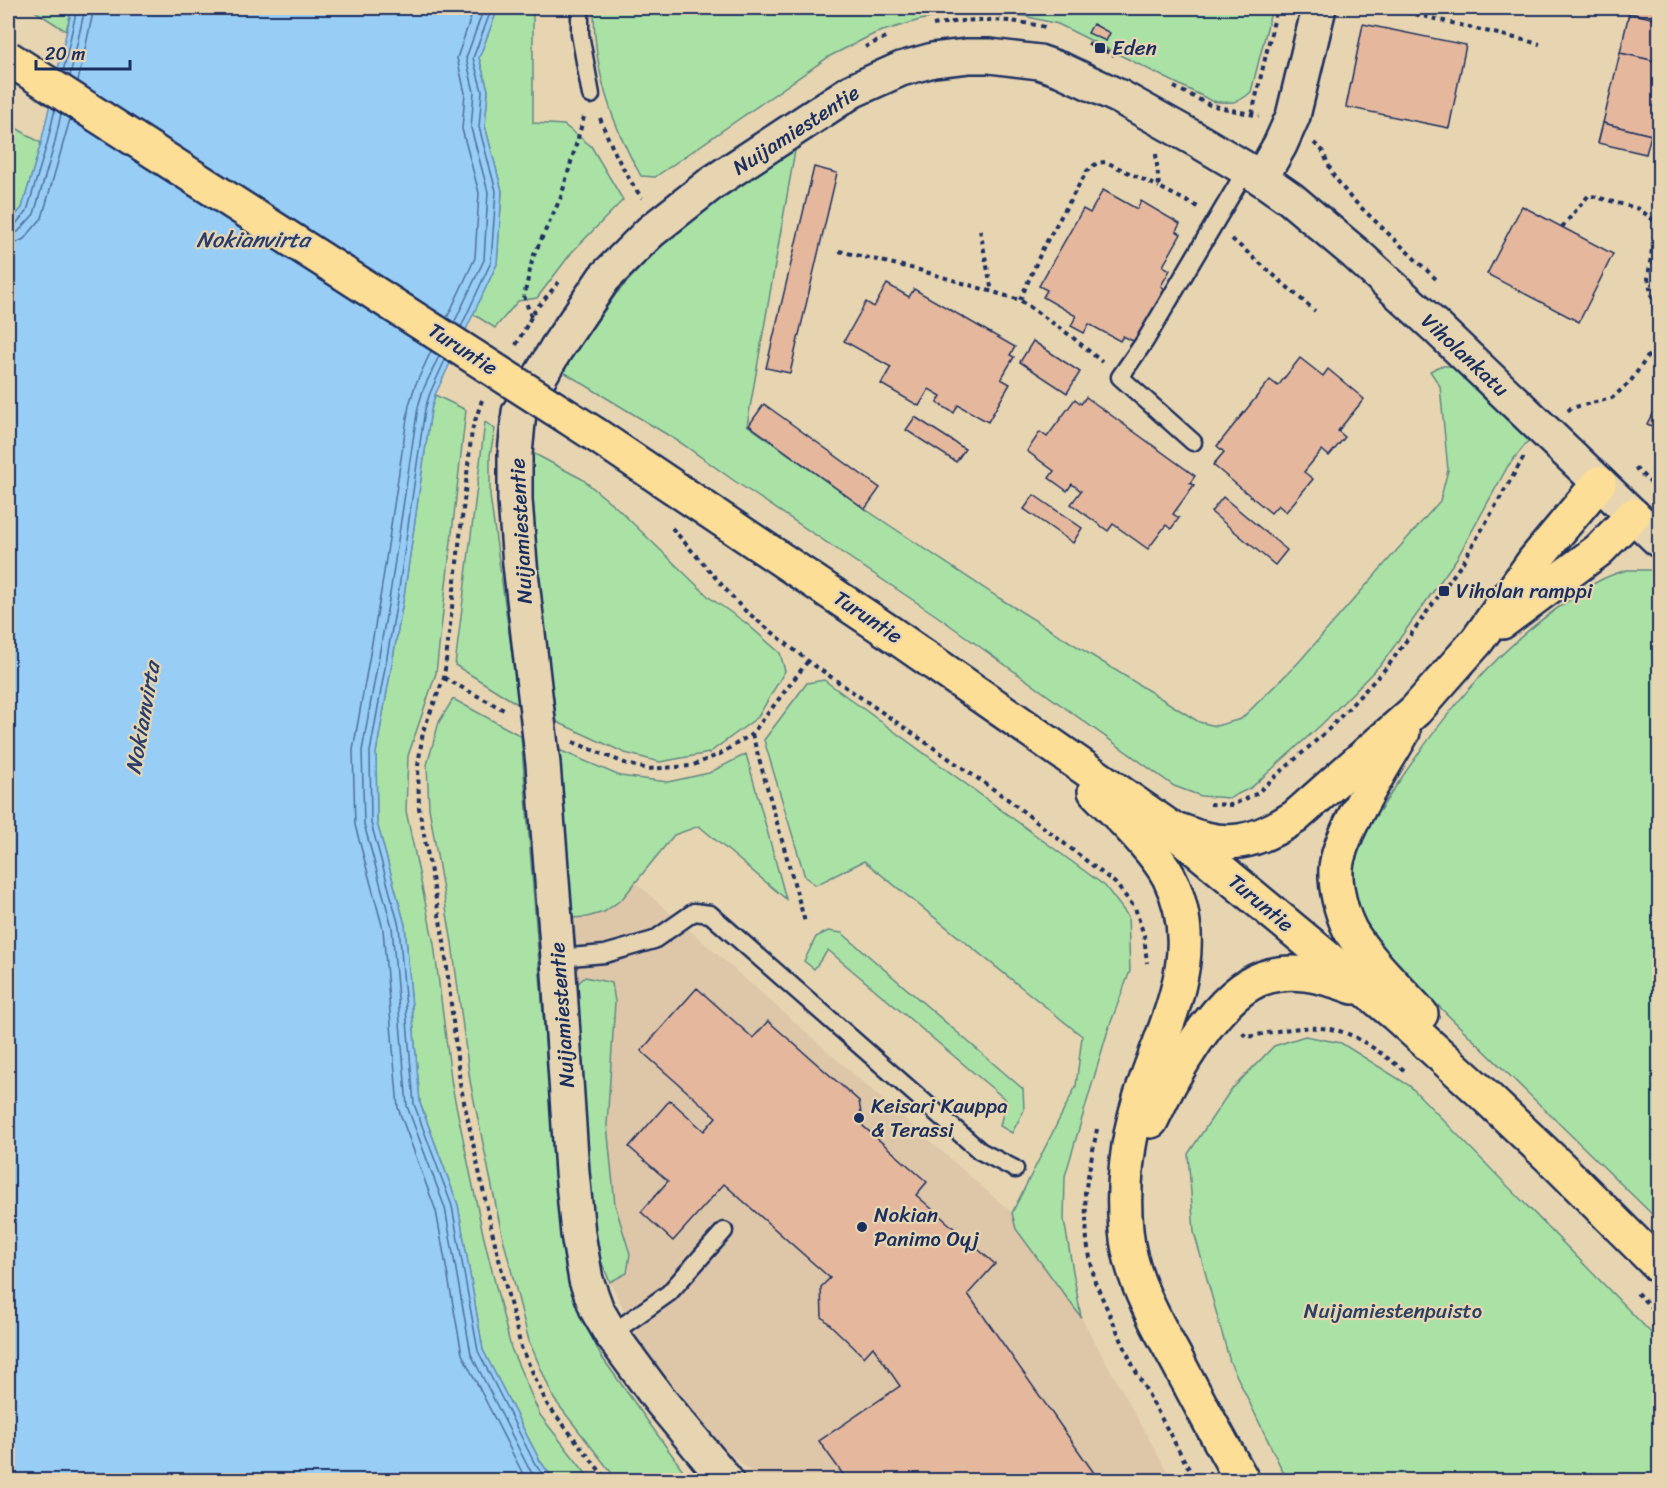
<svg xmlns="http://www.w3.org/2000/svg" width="1667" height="1488" font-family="Sriracha,sans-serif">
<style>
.built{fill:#dec6a9}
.green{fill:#aae2a6;stroke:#628882;stroke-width:1.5}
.water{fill:#98cef6;stroke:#668eb9;stroke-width:1.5}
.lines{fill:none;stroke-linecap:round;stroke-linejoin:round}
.shore{stroke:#4d6f9b;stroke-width:1.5}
.building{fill:#e5b89e;stroke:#1b2f5e;stroke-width:1.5}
.service-casing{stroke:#1b2f5e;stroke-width:21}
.tertiary-casing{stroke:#1b2f5e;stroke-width:38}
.secondary-casing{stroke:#1b2f5e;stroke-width:38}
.trunk-casing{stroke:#1b2f5e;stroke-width:38}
.path{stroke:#1b2f5e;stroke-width:4;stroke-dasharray:4.5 4.5;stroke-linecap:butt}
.service{stroke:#e7d5b2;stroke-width:16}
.tertiary{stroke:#e7d5b2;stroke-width:33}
.secondary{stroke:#e7d5b2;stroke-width:33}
.trunk{stroke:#fdde96;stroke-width:33}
.trunk-bridge-casing{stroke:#1b2f5e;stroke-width:38;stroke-linecap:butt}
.trunk-bridge{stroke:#fdde96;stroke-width:33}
.poi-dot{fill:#1b2f5e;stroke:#e7d5b2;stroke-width:2}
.labels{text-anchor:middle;stroke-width:4.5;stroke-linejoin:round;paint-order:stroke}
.poi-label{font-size:21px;fill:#1b2f5e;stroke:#e7d5b2;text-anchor:start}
.street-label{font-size:21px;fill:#1b2f5e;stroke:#e7d5b2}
.park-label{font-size:21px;fill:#294165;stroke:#e7d5b2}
.water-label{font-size:22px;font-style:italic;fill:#283f6d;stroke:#e7d5b2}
</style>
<rect width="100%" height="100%" fill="#e7d5b2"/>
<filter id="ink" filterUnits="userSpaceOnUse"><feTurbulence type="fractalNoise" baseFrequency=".0167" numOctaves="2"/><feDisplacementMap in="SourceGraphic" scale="12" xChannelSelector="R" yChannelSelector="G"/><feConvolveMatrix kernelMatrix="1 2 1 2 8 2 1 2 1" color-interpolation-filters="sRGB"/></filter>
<g filter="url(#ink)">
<polygon class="built" points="636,883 1012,1213 1016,1229 1081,1317 1172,1480 761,1480 728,1452 690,1412 646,1354 610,1282 598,1254 571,918 587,917 622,899"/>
<g class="green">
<polygon points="30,8 72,8 66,31"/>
<polygon points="498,8 533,8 533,123 564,125 591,146 623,200 572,252 537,298 518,301 495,328 473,314 497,264 502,191 485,126 488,90 479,58"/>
<path d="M594,8H1272L1251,92C1237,105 1229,103 1212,101L1058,24L1024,16L985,12L953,14L920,20L876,33L830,56L655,177L641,176C611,124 593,68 594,8Z"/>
<polygon points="8,123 41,143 22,208 8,224"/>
<polygon points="795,150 747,425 865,509 999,598 1199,722 1216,726 1241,719 1298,663 1440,501 1448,470 1440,386 1430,371 1440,366 1457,366 1529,440 1508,466 1457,558 1383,662 1322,724 1252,787 1230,798 1201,796 1174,786 937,616 736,482 681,443 562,371 616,294 651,256 691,220 730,190"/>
<polygon points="435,395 466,410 436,673 408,756 406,811 434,944 452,1086 483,1234 511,1348 540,1415 591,1480 554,1480 540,1461 483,1350 458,1205 420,1103 405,925 377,823 376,753 404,596 431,410"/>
<polygon points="485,422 495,429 490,455 490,496 519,705 455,665"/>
<path d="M531,452L582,479L617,508L710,598L746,623L780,653L785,671L758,717L709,753L660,762L625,753L557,722C545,633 526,542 531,452Z"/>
<path d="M1627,570H1653L1659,574V1221L1376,945C1362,920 1351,897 1354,868C1356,841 1376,817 1390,795C1439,721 1495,648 1571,599C1591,585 1602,577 1627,570Z"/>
<polygon points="824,680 1105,886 1128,916 1130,971 1108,1030 1065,1176 1064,1220 1081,1317 1016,1229 1012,1213 1076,1086 1082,1036 864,861 816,885 805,877 764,740 807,683"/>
<polygon points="453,699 521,736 559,1215 567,1273 580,1313 601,1356 690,1480 617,1480 554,1399 529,1341 501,1230 470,1081 452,943 429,808 427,765 439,722"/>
<polygon points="559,750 620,776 668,782 709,773 746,754 786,899 699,826 674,835 622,899 604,912 587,917 571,918"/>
<polygon points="828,931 842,933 1023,1089 1024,1110 1012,1133 1000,1126 1006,1100 828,950 814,969 804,961 816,937"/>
<polygon points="585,977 612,983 615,1002 607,1125 615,1205 630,1254 627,1273 610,1282 598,1254 588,1198 575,986"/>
<polygon points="1305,1036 1341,1043 1410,1086 1659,1341 1659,1480 1287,1480 1230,1362 1194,1232 1188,1154 1230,1091 1274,1046"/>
</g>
<polygon class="water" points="72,8 498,8 479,58 488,90 485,126 502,191 497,264 435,395 431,410 404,596 376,753 377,823 405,925 420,1103 458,1205 483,1350 540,1461 554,1480 8,1480 8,224 22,208 41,143"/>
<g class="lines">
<g class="shore">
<polyline points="63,72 77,8"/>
<polyline points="70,76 85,8"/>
<polyline points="78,81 94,8"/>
<polyline points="8,227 14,226 27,211 47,144 55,109"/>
<polyline points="8,235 18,232 34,214 54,146 61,114"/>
<polyline points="8,244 16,243 24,239 42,218 70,119"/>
<polyline points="447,318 475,258 479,193 462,129 465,93 457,58 474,8"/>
<polyline points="454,323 484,260 488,192 471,128 474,92 466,58 484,8"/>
<polyline points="461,327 491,262 496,191 479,127 482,91 473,58 492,8"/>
<polyline points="431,351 415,386 409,405 381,592 353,750 355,825 383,929 398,1108 436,1211 462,1354 526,1480"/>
<polyline points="439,356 423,390 418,407 390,594 362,751 364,824 392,927 407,1106 445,1208 471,1354 528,1467 537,1480"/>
<polyline points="445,360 430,393 425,409 398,595 370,752 371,823 399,926 414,1104 452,1206 478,1351 535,1464 547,1480"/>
</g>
</g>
<g class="building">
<polygon points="1631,8 1660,8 1660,20 1629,13"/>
<polygon points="1629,13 1660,20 1660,62 1620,53"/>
<polygon points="1093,24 1110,33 1106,41 1088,33"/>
<polygon points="1363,24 1466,45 1449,128 1346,107"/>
<polygon points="1620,53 1660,62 1660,100 1651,135 1603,123"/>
<polygon points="1603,123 1651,135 1646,154 1598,143"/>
<polygon points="814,167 837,173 790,373 766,368"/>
<polygon points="1103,190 1137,209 1141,201 1180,224 1176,231 1181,234 1163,266 1170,270 1161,286 1165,289 1135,342 1123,336 1120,341 1089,324 1084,333 1071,326 1076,316 1043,297 1047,290 1039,286 1083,209 1090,213"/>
<polygon points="1522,206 1613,254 1579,322 1487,274"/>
<polygon points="887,284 909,297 914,289 1015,347 1010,355 1014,357 1001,379 1010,384 988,422 958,405 954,413 937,403 941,396 929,389 919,406 881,384 891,367 844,341 866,302 874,307"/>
<polygon points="1033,341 1080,372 1067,393 1020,362"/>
<polygon points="1300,358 1323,376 1328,369 1364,399 1338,431 1345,437 1329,456 1322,450 1304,472 1313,479 1286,512 1278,505 1271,513 1213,465 1224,452 1217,446 1270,380 1278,386"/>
<polygon points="1086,397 1195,476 1190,483 1194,485 1173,514 1179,518 1171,529 1166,525 1148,549 1113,524 1108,531 1071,504 1081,491 1072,484 1067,491 1049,478 1054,471 1027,451 1040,432 1047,437 1075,399 1081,404"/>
<polygon points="1660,398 1660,430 1647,424"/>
<polygon points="764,404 880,488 865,509 749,425"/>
<polygon points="915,417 965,449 956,462 906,430"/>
<polygon points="1034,495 1082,528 1073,543 1024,509"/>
<polygon points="1223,497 1287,550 1275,565 1211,512"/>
<polygon points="697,988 753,1038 768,1021 859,1101 863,1126 927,1182 916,1195 995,1264 968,1294 1099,1480 847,1480 819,1441 900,1386 873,1347 864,1357 822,1317 821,1287 830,1278 724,1184 673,1241 641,1212 668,1181 629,1147 670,1100 704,1131 716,1117 641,1051"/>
</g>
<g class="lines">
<defs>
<g id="service">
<polyline points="580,8 580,34 591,95"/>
<polyline points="1193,442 1120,377 1145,341 1246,170"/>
<polyline points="558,958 605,954 654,940 694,912 710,914 980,1151 1015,1169"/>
<polyline points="611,1334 669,1293 724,1231"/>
</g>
<polyline id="tertiary" points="1261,178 1280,145 1293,116 1319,8"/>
<polyline id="secondary" points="726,1480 659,1399 611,1334 597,1310 586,1280 578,1234 572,1172 558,958 543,764 520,564 515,500 515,454 519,412 556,349 604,278 650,232 712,183 852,91 901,69 933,60 968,56 990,56 1039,62 1062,70 1120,97 1197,140 1261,178 1291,199 1355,253 1436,327 1660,541"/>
<g id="trunk">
<polyline points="596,435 892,634 1168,826 1395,1014 1480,1091 1559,1166 1660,1267"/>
<polyline points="1502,622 1599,550 1633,515"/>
<path d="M1403,732C1385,765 1339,833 1336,868C1335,888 1341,912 1350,930C1368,961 1398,988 1421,1014"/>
<path d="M1095,791C1117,814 1155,850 1169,877C1208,955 1163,1025 1140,1099C1127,1140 1122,1187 1126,1230C1130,1280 1158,1325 1181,1368C1201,1406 1221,1443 1242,1480"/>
<path d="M1181,831C1227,850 1255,843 1295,817L1416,710L1477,641L1534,561L1599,483"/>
<path d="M1151,1121C1171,1078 1216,994 1263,978C1292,967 1325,976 1353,987"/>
</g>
</defs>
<use href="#service" class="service-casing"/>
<use href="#tertiary" class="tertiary-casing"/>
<use href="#secondary" class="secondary-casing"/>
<use href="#trunk" class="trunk-casing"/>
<g class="path">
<polyline points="1389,8 1540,44"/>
<path d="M933,25C971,18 1007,18 1045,27"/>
<polyline points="1088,43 1114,55"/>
<polyline points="865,47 886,37"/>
<polyline points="1174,87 1210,105 1259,116"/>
<polyline points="1252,114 1277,8"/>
<path d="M600,118C611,147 624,173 642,198"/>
<polyline points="1314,143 1322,150 1333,175 1350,197 1438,281"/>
<polyline points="1156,154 1159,187 1198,207"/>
<polyline points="1562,227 1589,195 1639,209 1660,225"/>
<polyline points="980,230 992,292"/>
<polyline points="1660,235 1653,242 1648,278 1656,316 1660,324"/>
<polyline points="1232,239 1315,311"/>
<polyline points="839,251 919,270 1020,300 1071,336 1102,362"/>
<polyline points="1020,300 1043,248 1087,171 1097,163 1106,162 1159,187"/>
<polyline points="531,317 524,296 533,257 561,197 584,117"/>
<polyline points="516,345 535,310 559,282"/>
<polyline points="482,400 472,430 444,678 423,731 418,766 419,808 444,942 460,1083 492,1231 521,1347 547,1404 607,1480"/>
<polyline points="1568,411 1571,408 1612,398 1630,382 1660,339"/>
<polyline points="1635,468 1660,491"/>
<polyline points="672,528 742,608 808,661 1006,798 1115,883 1135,908 1144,935 1147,963"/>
<polyline points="444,678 504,710"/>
<polyline points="752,734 805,922"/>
<polyline points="573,742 627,764 648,769 691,766 720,754 752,734 808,661"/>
<polyline points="1210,804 1232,805 1256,794 1328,730 1388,666 1463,562 1525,455"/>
<path d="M1242,1033L1247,1037C1278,1031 1308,1023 1339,1031C1362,1037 1388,1059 1407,1072"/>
<polyline points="1097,1129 1085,1192 1087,1243 1095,1282 1134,1368 1195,1480"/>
<polyline points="1637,1293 1660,1316"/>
</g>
<use href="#service" class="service"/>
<use href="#tertiary" class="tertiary"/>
<use href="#secondary" class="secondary"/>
<use href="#trunk" class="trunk"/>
<defs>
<polyline id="trunk-bridge" points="8,58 596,435"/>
</defs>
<use href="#trunk-bridge" class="trunk-bridge-casing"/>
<use href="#trunk-bridge" class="trunk-bridge"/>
</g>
</g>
<g class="poi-dot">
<rect x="1094" y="42" width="12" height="12" rx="3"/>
<rect x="1438" y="585" width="12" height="12" rx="3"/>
<circle cx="859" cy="1118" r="6"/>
<circle cx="862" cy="1227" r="6"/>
</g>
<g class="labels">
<g class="poi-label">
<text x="1112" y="55">Eden</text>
<text x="1456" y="598">Viholan ramppi</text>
<text x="871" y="1113">Keisari Kauppa<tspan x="871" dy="24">&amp; Terassi</tspan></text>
<text x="874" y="1222">Nokian<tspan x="874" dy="24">Panimo Oyj</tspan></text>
</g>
<g class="street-label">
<text transform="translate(796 130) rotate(-33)" y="7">Nuijamiestentie</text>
<text transform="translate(463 349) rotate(33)" y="7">Turuntie</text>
<text transform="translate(1465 355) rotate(43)" y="7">Viholankatu</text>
<text transform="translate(521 531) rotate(-93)" y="7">Nuijamiestentie</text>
<text transform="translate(868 617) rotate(34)" y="7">Turuntie</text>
<text transform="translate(1261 903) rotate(40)" y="7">Turuntie</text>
<text transform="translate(562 1015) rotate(-94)" y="7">Nuijamiestentie</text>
</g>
<g class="park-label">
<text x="1393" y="1318">Nuijamiestenpuisto</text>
</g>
<g class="water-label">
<text x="253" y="247">Nokianvirta</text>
<text transform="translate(142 718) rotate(-80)" y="8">Nokianvirta</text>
</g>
</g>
<rect width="1667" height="1488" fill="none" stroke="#e7d5b2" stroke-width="30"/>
<rect x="15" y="15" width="1637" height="1458" fill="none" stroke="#1b2f5e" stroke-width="2" filter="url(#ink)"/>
<path d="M36 60v9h94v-9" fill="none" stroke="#1b2f5e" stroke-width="3"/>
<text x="45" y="60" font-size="18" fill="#1b2f5e" stroke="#e7d5b2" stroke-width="4.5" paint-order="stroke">20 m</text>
</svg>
